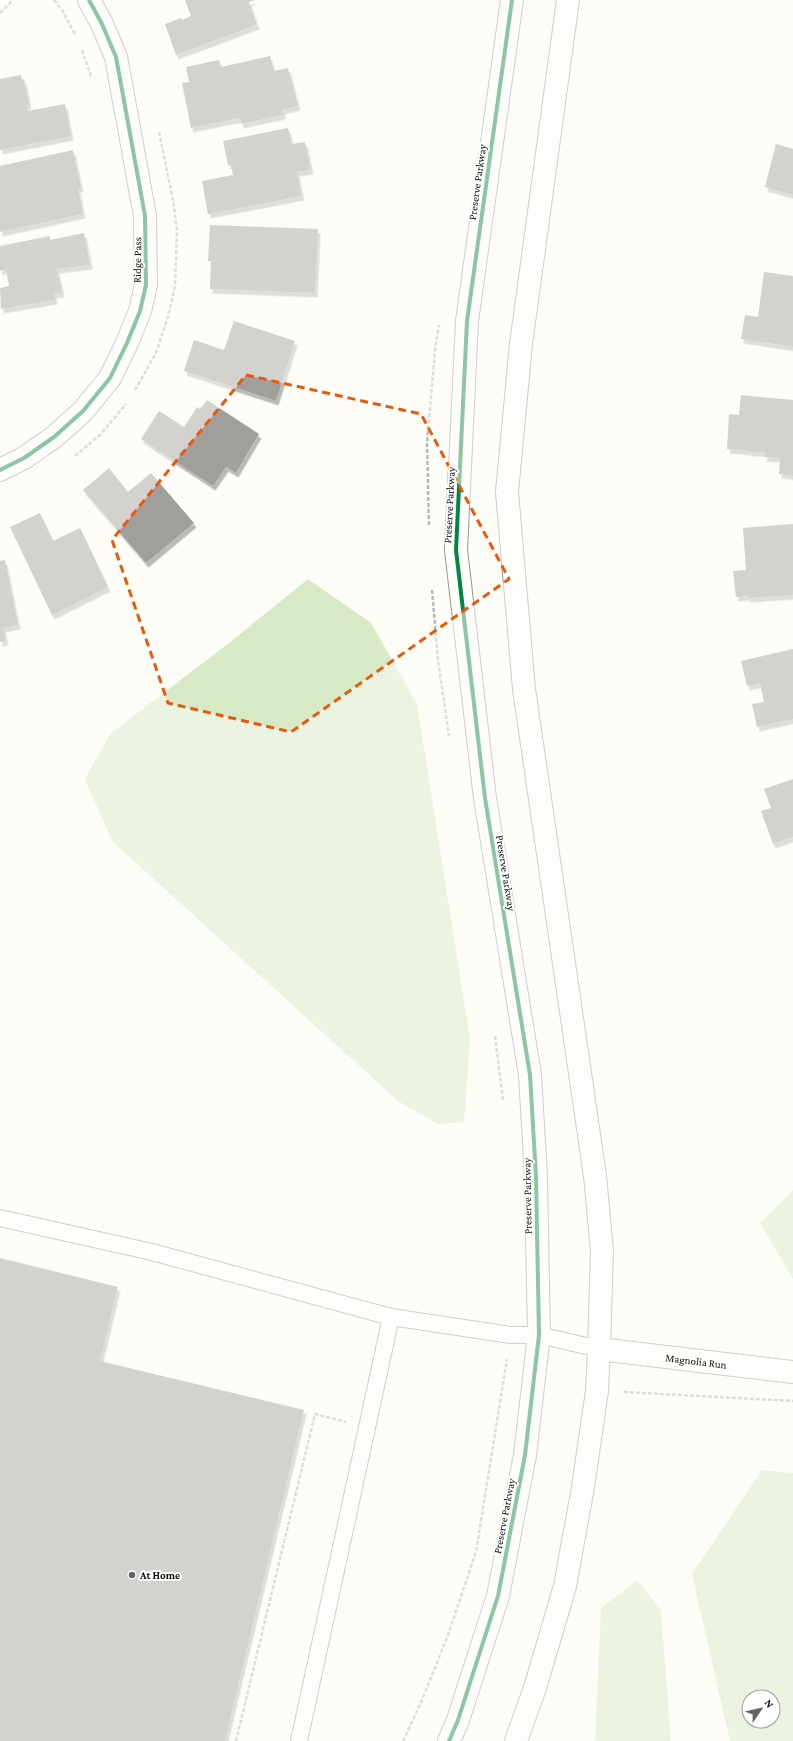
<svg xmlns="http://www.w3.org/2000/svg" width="793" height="1741" font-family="'Crimson Pro',serif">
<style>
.forest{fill:#d8eac5;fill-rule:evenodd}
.building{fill:#a19f9c;filter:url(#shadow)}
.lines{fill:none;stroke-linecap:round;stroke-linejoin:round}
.service-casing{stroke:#979795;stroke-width:18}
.minor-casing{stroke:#979795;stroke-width:24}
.tertiary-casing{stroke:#979795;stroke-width:24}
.path{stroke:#b9b9b8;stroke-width:2.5;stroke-dasharray:4 2;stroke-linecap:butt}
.service{stroke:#fffffe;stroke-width:16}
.minor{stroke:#fffffe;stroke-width:22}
.tertiary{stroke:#fffffe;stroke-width:22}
.cycleway-casing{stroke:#fff;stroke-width:6}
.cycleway{stroke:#00873e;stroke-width:4}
.marked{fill:none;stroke:#e8590c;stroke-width:3;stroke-dasharray:8 5;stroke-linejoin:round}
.poi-dot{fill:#646362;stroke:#fff;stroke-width:1.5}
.labels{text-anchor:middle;stroke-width:4;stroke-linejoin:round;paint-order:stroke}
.street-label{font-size:11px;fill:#111;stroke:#fff}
.poi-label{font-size:11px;font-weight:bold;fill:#111;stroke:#fff;text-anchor:start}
</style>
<defs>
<filter id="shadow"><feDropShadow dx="2.5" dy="4.5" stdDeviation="0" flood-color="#0004"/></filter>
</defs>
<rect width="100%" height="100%" fill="#fdfcf7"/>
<g class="forest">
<polygon points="308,579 371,623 417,704 470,1039 464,1122 438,1124 398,1101 112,841 85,779 110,734 229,643"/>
<polygon points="793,1190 793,1279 760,1223"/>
<path d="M762,1470L793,1473V1741H730L692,1574ZM749,1697H773V1721H749Z"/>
<polygon points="637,1580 661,1610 671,1741 595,1741 601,1608"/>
</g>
<g class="building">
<polygon points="185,0 255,0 249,2 257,25 176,55 165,24 181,18 182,20 191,16"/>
<polygon points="270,56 274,71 288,68 298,106 282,110 283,115 241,124 240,118 191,128 182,83 189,82 186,67 219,60 221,67"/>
<polygon points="21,75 22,80 24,79 29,105 27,105 28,111 65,104 71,136 0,150 0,79"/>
<polygon points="288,128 292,144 305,142 311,170 297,172 302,196 208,214 202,181 233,175 231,165 228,165 223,141"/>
<polygon points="776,144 793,149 793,195 765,187"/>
<polygon points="73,150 81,188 78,188 83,214 0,232 0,166"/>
<polygon points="210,225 318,229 315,293 210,289 211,261 208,261"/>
<polygon points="84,233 90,265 57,269 62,293 54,294 55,300 1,309 0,288 9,286 6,269 0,271 0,246 50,236 50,240"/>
<polygon points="764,272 793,276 793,347 741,339 745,315 758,317"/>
<polygon points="234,321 295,341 276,401 184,371 194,340 224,350"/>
<polygon points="741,395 793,400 793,476 779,474 780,458 764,457 765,452 749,452 749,451 727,449 729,414 739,415"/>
<polygon points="207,400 259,434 236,473 226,467 213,486 141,439 159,411 184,427 197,407 200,409"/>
<polygon points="109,468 128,492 151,473 194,523 146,563 83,490"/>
<polygon points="40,513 53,541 80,528 108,587 52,615 10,527"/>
<polygon points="793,524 793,595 748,598 748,596 736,597 733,571 746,570 743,528"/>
<polygon points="5,560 18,625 3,628 6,641 0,642 0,561"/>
<polygon points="793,649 793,719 757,727 752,704 764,702 760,683 747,686 741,661"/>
<polygon points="793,779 793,837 773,844 761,811 771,808 764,789"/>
<polygon points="0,1258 118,1287 100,1361 304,1410 225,1741 0,1741"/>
</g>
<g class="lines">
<defs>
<g id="service">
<polyline points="0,1218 152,1252 391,1317 511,1335 539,1335 599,1349"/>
<polyline points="299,1741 391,1317"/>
</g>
<g id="minor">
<polyline points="0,470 24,458 54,437 83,411 110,378 127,343 140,311 146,285 145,216 116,57 102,24 89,0"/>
<polyline points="599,1349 793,1372"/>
</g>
<g id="tertiary">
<polyline points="449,1741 458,1720 498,1596 525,1455 539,1335 536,1177 530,1075 485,798 456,550 467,321 512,0"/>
<polyline points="516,1741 535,1688 565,1586 583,1487 597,1391 599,1349 602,1251 595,1176 524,689 507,492 521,344 568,0"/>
</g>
</defs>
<use href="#service" class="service-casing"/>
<use href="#minor" class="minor-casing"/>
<use href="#tertiary" class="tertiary-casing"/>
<g class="path">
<polyline points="54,0 62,10 76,36"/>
<polyline points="0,13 13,0"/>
<polyline points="82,50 91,76"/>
<polyline points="135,390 156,353 168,317 175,286 177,231 173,200 159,132"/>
<polyline points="75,456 100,435 126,404"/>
<polyline points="429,525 427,444 435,350 439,325"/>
<polyline points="432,590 438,660 449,736"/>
<polyline points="495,1036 503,1100"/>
<polyline points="624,1392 793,1401"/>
<polyline points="236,1741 315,1414 346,1422"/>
<polyline points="403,1741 422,1700 448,1635 476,1552 507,1359"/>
</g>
<use href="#service" class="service"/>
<use href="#minor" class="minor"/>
<use href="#tertiary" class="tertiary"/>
<defs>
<g id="cycleway">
<polyline points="0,470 24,458 54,437 83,411 110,378 127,343 140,311 146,285 145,216 116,57 102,24 89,0"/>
<polyline points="449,1741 458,1720 498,1596 525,1455 539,1335 536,1177 530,1075 485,798 456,550 467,321 512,0"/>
</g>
</defs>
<use href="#cycleway" class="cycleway-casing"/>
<use href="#cycleway" class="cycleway"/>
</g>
<path d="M0 0H793V1741H0ZM246,375L421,414L509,579L291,732L168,703L112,540Z" fill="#fdfcf7" fill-opacity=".55" fill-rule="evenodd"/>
<path class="marked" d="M246,375L421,414L509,579L291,732L168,703L112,540Z"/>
<circle class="poi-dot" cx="132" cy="1575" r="4"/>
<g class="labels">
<g class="street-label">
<text transform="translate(477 182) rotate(-82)" y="4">Preserve Parkway</text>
<text transform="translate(137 260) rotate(-89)" y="4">Ridge Pass</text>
<text transform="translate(449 505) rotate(-87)" y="4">Preserve Parkway</text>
<text transform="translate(506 873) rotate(81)" y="4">Preserve Parkway</text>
<text transform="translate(527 1196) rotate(-91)" y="4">Preserve Parkway</text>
<text transform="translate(696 1361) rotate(7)" y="4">Magnolia Run</text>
<text transform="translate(504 1516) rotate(-79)" y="4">Preserve Parkway</text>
</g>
<g class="poi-label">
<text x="140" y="1579">At Home</text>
</g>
</g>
<g transform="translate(761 1709) rotate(56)"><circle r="19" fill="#ffffff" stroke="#a0a0a0"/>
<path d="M0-3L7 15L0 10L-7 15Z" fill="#646362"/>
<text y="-6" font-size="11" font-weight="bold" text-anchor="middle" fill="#111111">N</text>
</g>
</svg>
